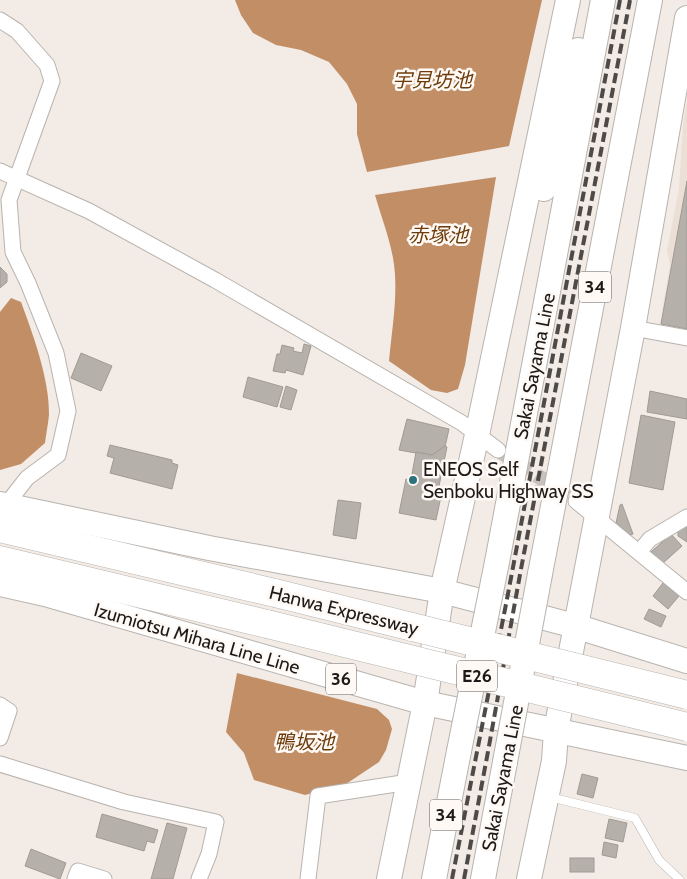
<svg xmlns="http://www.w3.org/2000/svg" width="687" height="879" font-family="Cabin,'Noto Sans JP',sans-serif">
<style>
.built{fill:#ecdfd5}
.water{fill:#c28e66}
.building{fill:#b6b0ab;stroke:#a09a95}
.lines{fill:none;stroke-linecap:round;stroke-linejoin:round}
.minor-tunnel{stroke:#c7c1bd;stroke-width:15;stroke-dasharray:15 8;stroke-linecap:butt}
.service-casing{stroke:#b9b3ae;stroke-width:9}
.minor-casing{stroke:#b9b3ae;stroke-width:17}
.primary-casing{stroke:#b9b3ae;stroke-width:26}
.motorway-casing{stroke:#b9b3ae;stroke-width:29}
.service{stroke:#fff;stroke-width:8}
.minor{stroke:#fff;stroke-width:15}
.primary{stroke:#fff;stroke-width:24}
.motorway{stroke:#fff;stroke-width:28}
.rail{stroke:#4e4a48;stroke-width:4;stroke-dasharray:10 5;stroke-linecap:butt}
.primary-bridge-casing{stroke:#b9b3ae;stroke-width:26;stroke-linecap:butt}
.motorway-bridge-casing{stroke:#b9b3ae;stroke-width:29;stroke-linecap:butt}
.primary-bridge{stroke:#fff;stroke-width:24}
.motorway-bridge{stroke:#fff;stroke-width:28}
.poi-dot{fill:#2b727e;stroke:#fef9f5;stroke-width:2}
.labels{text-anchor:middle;stroke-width:5;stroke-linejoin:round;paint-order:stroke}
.shield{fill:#fef9f5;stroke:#605c5a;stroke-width:1}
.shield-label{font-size:18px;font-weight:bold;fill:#1c1918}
.street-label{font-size:19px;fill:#1c1918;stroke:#fef9f5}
.poi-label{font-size:19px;fill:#1c1918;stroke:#fef9f5;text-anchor:start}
.water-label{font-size:20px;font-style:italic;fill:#6e3c0a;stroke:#fef9f5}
</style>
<rect width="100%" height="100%" fill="#f2ebe6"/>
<polygon class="built" points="687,101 687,330 660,324 670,264 667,251 679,189 683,126"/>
<g class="water">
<polygon points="235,0 542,0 509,146 367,172 357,134 357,104 347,84 329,62 301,50 276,45 253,33 241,15"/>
<path d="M496,177L465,365L458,389L447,393L431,390L389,361C392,328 399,291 393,258C389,236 381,216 375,195Z"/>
<path d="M11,298L21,302C33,334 50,381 49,415C48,425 46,434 45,443L21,464L0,470V312Z"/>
<polygon points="237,673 377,709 389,720 392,729 386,750 379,762 346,784 305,795 254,780 244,753 226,732"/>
</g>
<g class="building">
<polygon points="687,181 687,329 661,324"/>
<polygon points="0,267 7,274 7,282 0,288"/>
<polygon points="304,344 311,346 303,375 286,370 285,373 273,371 277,354 280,354 282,345 294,348 293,351 302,353"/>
<polygon points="81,353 112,366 101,391 71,378"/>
<polygon points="248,377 283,387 277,407 243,397"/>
<polygon points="286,386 297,390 291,410 280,407"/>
<polygon points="650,391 687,399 687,419 647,412"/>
<polygon points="641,415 675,422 663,490 629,483"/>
<polygon points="407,419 449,429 445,447 433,456 399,450"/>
<polygon points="110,445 172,460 172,463 178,465 172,489 110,473 114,458 107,456"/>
<polygon points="445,446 447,447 439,486 443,487 436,520 399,513 406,479 411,480 416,452 432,455"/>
<polygon points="338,500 361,503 356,539 333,535"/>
<polygon points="622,504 633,534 630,535 616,523 620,505"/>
<polygon points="687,525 687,542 678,536 678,530"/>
<polygon points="671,534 682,546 662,564 651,552"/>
<polygon points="663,583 679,596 668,609 653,596"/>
<polygon points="649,609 666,616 661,627 644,619"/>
<polygon points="582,774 598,778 593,798 577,794"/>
<polygon points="102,814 158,830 154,843 147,841 144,851 96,837"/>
<polygon points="609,819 627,823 623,842 605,838"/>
<polygon points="167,823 187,828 173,879 151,879"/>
<polygon points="604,842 618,845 616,858 602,855"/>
<polygon points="31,849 66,863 60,879 25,866"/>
<rect x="570" y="858" width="24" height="14"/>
</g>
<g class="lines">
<polyline class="minor-tunnel" points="498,450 576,501"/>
<defs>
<polyline id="service" points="550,797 635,818 659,860 679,879"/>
<g id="minor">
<polyline points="0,20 17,31 47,65 52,81 9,200 13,252 28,283 56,353 68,411 58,455 27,478 6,505"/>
<polyline points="0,171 89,211 215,280 462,423 498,450"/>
<polyline points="633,328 687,338"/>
<polyline points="576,501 687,592"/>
<polyline points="639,552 650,539 687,517"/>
<polyline points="0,705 9,711 0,738"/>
<polyline points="0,764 124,802 216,822 209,854 199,879"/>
<polyline points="75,879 78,871 104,879"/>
<polyline points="308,879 318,796 409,782"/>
</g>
<g id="primary">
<polyline points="544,189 578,50"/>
<polyline points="0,504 209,548 442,591 575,626 687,661"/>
<polyline points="497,562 603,0"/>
<polyline points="540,574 650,0"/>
<polyline points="0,584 45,594 425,703 687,758"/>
<polyline points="389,879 425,703 442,591 477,435 568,0"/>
<polyline points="434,879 459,751"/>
<polyline points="483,879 505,762"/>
<polyline points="529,879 554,761 556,730 633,328 687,18"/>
</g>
<g id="motorway">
<polyline points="0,528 275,593"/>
<polyline points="0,560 267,624"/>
</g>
</defs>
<use href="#service" class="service-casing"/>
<use href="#minor" class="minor-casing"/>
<use href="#primary" class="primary-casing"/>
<use href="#motorway" class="motorway-casing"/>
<use href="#service" class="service"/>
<use href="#minor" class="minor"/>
<use href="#primary" class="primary"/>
<use href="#motorway" class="motorway"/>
<g class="rail">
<polyline points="452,879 507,599 620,0"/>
<polyline points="464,879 487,757 521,569 630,0"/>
</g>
<defs>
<g id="primary-bridge">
<polyline points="459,751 497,562"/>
<polyline points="505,762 540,574"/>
</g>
<g id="motorway-bridge">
<polyline points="275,593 687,695"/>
<polyline points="267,624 687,727"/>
</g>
</defs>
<use href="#primary-bridge" class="primary-bridge-casing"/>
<use href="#motorway-bridge" class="motorway-bridge-casing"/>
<use href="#primary-bridge" class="primary-bridge"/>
<use href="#motorway-bridge" class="motorway-bridge"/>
</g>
<circle class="poi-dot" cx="413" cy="480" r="5"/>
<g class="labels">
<g class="shield">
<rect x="579" y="271.5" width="32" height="31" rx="4"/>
<rect x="457" y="660.5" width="40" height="31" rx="4"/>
<rect x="326" y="663.5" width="30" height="31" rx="4"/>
<rect x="430" y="799.5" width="32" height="31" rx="4"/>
</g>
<g class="shield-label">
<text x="595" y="293">34</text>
<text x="477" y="682">E26</text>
<text x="341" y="685">36</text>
<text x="446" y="821">34</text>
</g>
<g class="street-label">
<text transform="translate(534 366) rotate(-79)" y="7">Sakai Sayama Line</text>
<text transform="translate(344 610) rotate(14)" y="7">Hanwa Expressway</text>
<text transform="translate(197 638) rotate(16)" y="7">Izumiotsu Mihara Line Line</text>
<text transform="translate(502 778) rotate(-79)" y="7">Sakai Sayama Line</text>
</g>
<g class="poi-label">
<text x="423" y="476">ENEOS Self<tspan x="423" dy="22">Senboku Highway SS</tspan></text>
</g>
<g class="water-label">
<text x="432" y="87">宇見坊池</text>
<text x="438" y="242">赤塚池</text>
<text x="304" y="749">鴨坂池</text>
</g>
</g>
</svg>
